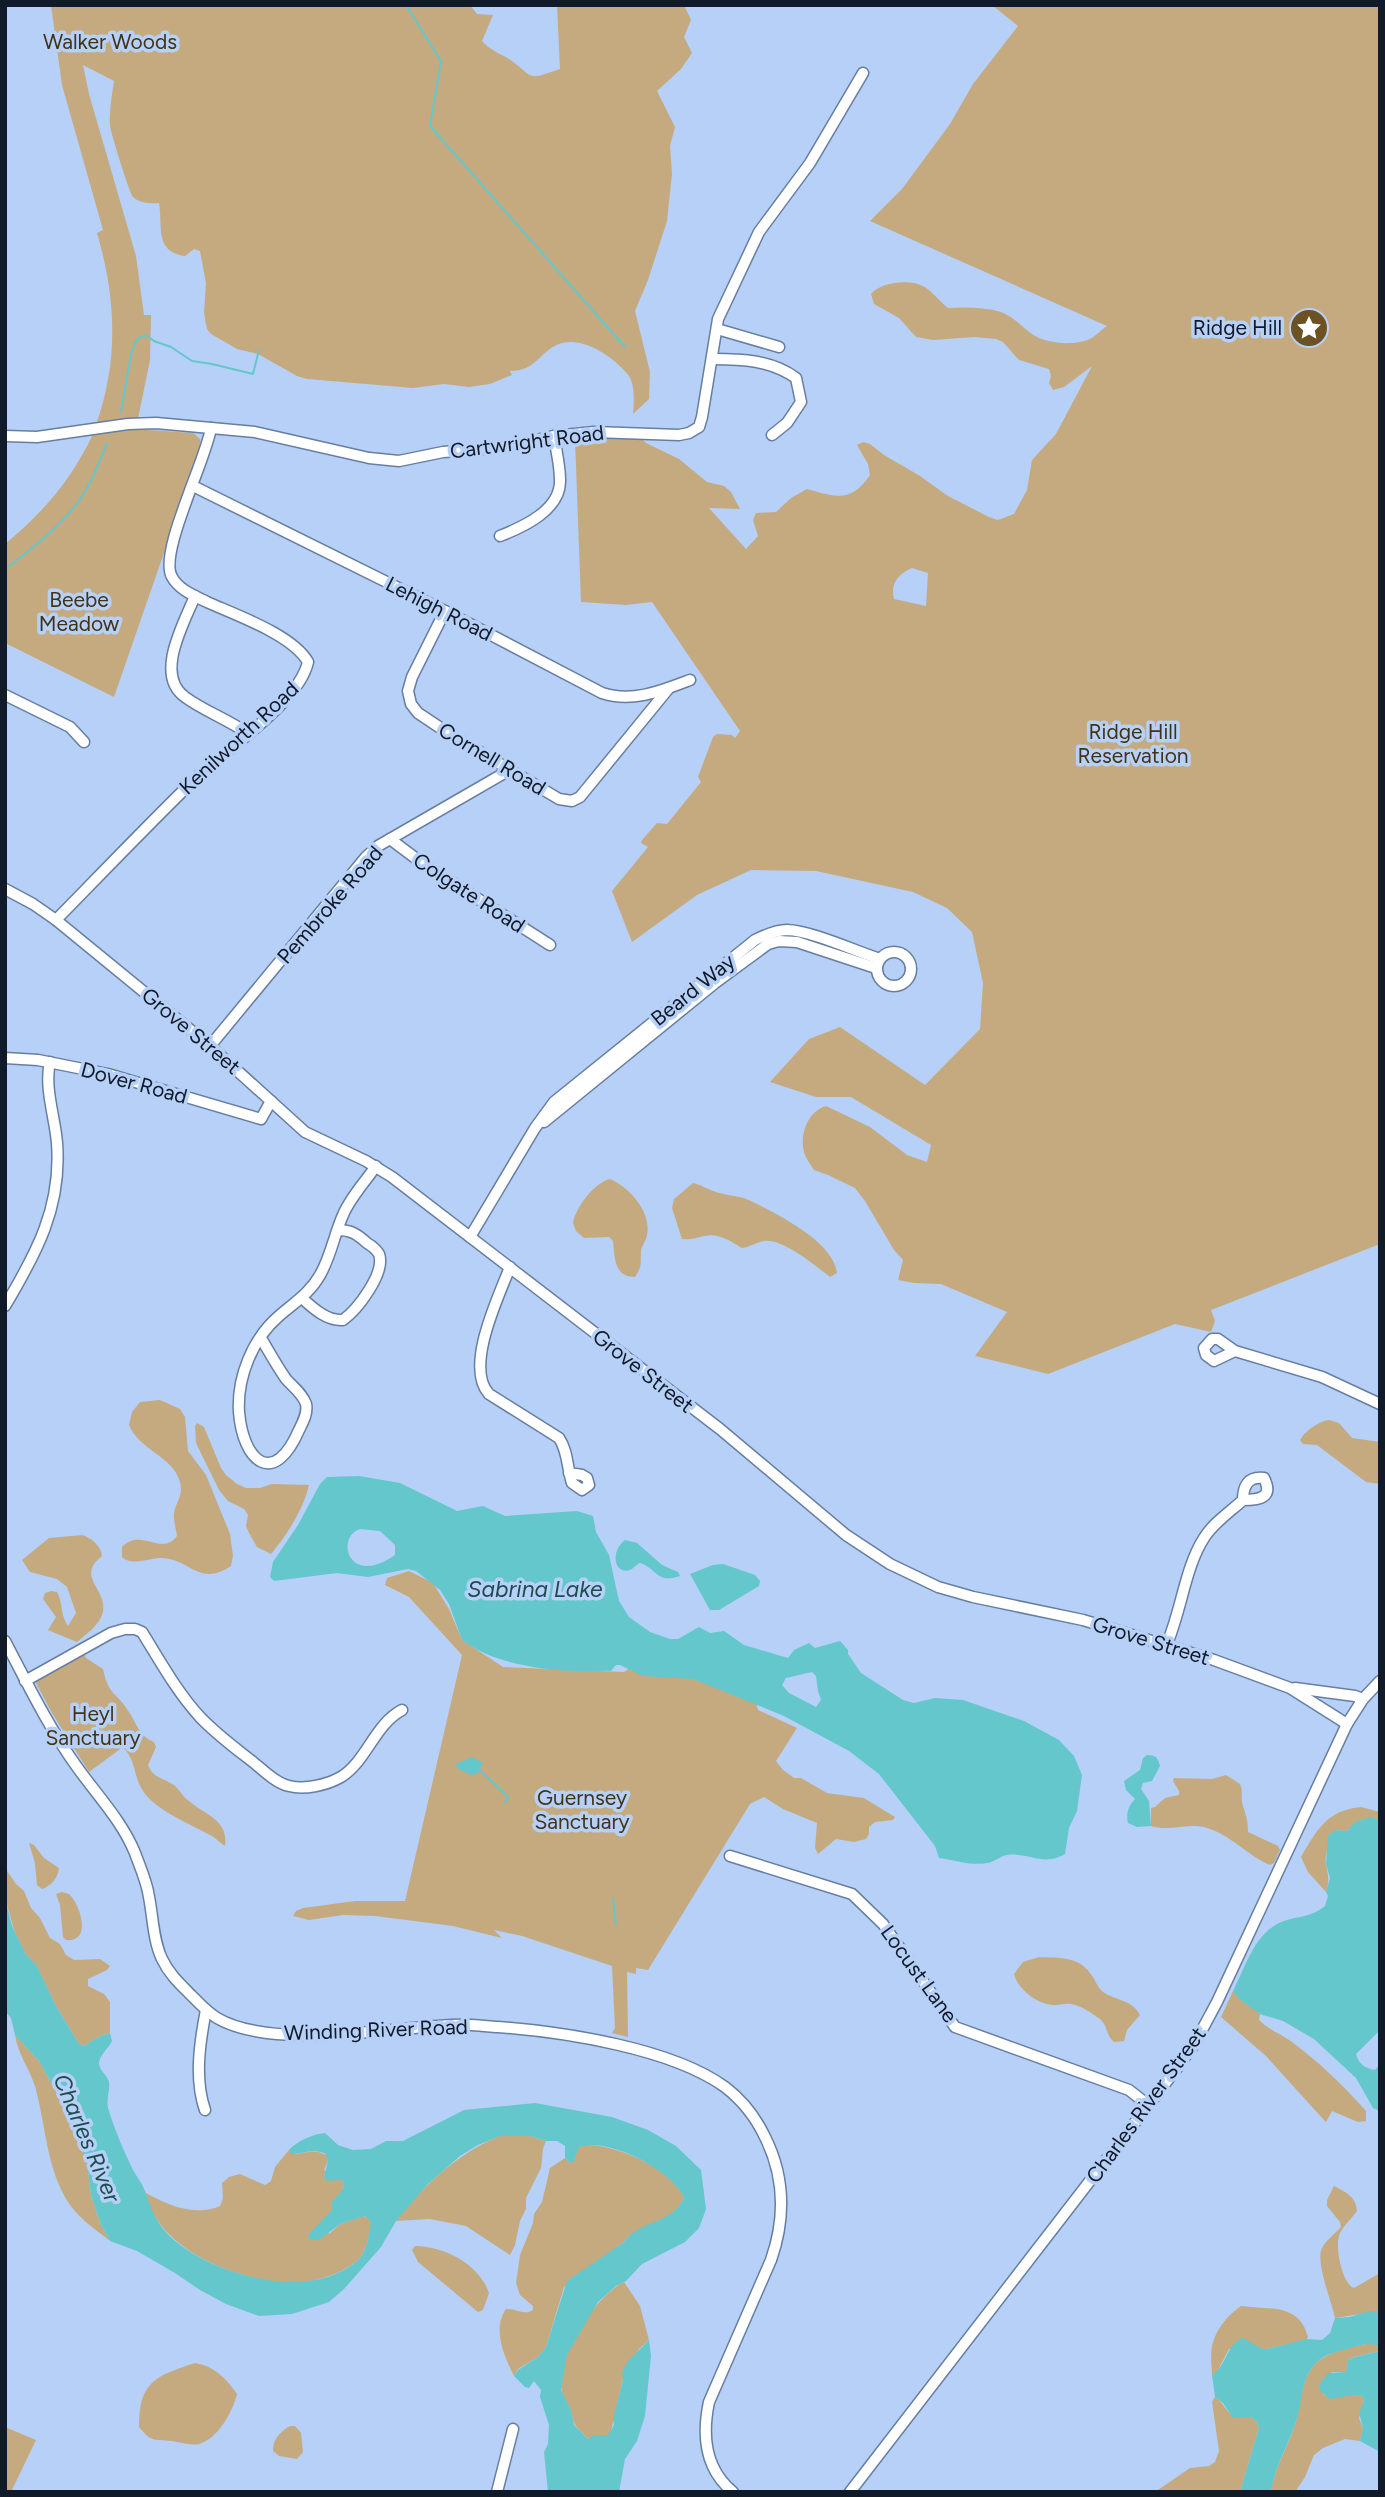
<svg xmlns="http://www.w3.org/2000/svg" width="1385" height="2497" font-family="Figtree,sans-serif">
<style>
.green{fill:#c5aa80;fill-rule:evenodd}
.water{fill:#64c7cb;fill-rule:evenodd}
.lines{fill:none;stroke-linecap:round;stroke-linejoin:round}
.stream{stroke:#64c7cb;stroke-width:2}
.minor-casing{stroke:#677ea2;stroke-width:13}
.minor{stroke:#fff;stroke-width:10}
.labels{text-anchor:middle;stroke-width:7;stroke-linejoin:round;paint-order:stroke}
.park-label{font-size:21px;fill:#433216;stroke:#b6d0f7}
.poi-label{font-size:21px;fill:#111a28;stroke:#b6d0f7;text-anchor:end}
.street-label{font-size:21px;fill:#111a28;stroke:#b6d0f7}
.water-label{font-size:23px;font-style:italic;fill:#1f4c4d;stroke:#b6d0f7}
</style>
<rect width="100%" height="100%" fill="#b6d0f7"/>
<g class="green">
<path d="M51,5H470L477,14L493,15L482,41L485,44C492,51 501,54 509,59C536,78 525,81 560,69L557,5H684L691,20L684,37L692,53L681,69L657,91L675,127L670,146L672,174L667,221L648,280L635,311L650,372L649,399L633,414C634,403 635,385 629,376C615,358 585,337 562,343C540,349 538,371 510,371L512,375L490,384L469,387L444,384L413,388L307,379L297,376L258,354L237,349L211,334L207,329L204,313L206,283L200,251L194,249L185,256C154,252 163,226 159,203C151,204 139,203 133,197C130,194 110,131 110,125C109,110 112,95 114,81L83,65L89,94L136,256L144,315H151L150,360L138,419L96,425C119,360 116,298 97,233L103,230L62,85Z"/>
<path d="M992,5H1380V1244L1211,1310L1215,1321L1211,1332L1175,1324L1048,1374L975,1356L1007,1312L941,1284L914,1283L898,1280L903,1260L894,1250L865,1201L855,1188L828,1175L814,1170C811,1165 807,1160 805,1155C798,1136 808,1111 826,1106L870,1127L907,1155L927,1162L931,1145L851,1097H816L770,1082L809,1039L840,1027L925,1085L980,1029L983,983L972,932L947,908L913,892L816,871L751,870L697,895L632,942L612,891L648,847L641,843L642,840L657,823L667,824L701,782L698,777L713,737L717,734L732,735L735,738L740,731L652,602L626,605L581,602L575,439L610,436L640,437L646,443L679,459L707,482L724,486L731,492L740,509L709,508L746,549L758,536L753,520L756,513L776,512L791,498L807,489C836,497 851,503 870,475L868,464L857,445L863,442L870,444L884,455L920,476L948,496L989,517L998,520L1014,514L1027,490L1032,460L1056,434L1092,366L1064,387L1053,390L1049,383L1051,376L1049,369L1019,360L1003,342L996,339L975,337L933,340L916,337L899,318L874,304L871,294C881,282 912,278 926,288C934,293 940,302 948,308C965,307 984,307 1001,312C1014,317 1022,327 1032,334C1045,344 1075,346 1090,339C1096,336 1101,330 1107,326L870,221L902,189L950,124L973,84L1018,26ZM912,568L928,573L926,606L894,599C890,584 898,574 912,568Z"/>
<path d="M135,429L193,433L200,439L201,446L114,697L5,643V544C43,513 72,479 93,434Z"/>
<path d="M610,1179C629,1187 652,1212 647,1235C646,1241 642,1245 641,1251C640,1264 643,1265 635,1277C613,1277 615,1256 613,1241L609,1237L584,1238L576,1231L573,1223C575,1208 595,1182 610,1179Z"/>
<path d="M693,1183C701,1185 706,1188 713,1191C725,1196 739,1195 751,1201C777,1214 834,1242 837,1273L830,1277C816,1266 782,1238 764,1241C757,1242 750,1247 742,1248C730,1241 719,1233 704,1236C696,1238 691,1240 682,1239L672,1208L674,1199Z"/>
<path d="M160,1400L180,1409L185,1417L188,1451L206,1475L230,1534L233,1556L231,1566C198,1588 190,1557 159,1558C147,1559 131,1566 122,1557V1547C142,1527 161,1557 177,1536C176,1528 172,1517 175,1509C178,1499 183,1494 180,1482C173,1456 139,1450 129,1425L132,1412L140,1402Z"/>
<path d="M1329,1420L1339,1423L1352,1438L1380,1442V1484L1366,1482L1317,1445L1303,1444L1300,1440C1305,1431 1319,1421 1329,1420Z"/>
<path d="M197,1423L204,1427L221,1468L226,1475L237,1484L246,1488H260L272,1484L309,1485C303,1510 287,1535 271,1554L257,1547L249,1533L246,1526L248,1515L244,1509L228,1501L219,1490L196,1443L195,1426Z"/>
<path d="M82,1535C92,1538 101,1546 102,1556C75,1577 108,1589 103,1612C100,1625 86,1634 77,1642L48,1630L56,1617L43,1599L45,1593L51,1591L57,1592C63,1602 60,1615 68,1626L76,1613L67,1587L57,1579L30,1572L22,1560L49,1538Z"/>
<polygon points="409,1571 433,1583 449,1609 462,1640 503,1667 624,1672 633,1666 698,1678 756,1702 758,1710 797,1728 776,1761 783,1770 794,1778 801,1778 827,1793 864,1798 895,1817 893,1820 875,1822 869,1827 869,1834 866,1839 854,1842 836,1839 818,1854 815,1848 817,1823 783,1809 764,1797 750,1804 648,1970 636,1968 636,1974 627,1972 628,2037 612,2033 615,2028 612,1966 522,1936 494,1930 502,1938 453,1926 375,1916 343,1915 309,1920 293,1916 296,1911 303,1908 355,1901 405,1901 462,1655 409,1597 385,1585 387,1578"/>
<path d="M83,1653L86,1658L103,1669C109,1697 116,1691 129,1712C137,1724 139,1736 154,1742L156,1747L148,1765C153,1778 163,1778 174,1785C179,1789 183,1797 189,1801C205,1815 229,1820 225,1846C220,1843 217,1839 212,1836C192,1825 155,1810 143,1791C133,1776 137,1762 123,1747L89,1772L52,1713L36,1683L39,1678Z"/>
<path d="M1226,1775L1240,1784C1243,1790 1241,1796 1242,1802C1245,1814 1248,1818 1248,1832L1278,1846L1280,1850L1274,1863L1270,1865C1248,1856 1231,1835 1207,1828C1190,1822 1171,1832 1151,1826V1808L1155,1807L1165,1798L1179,1795V1791L1173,1781L1174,1778L1212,1779Z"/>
<path d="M1361,1807L1380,1812V1820C1366,1816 1356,1821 1347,1831L1335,1830C1331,1840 1324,1853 1326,1864C1328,1876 1330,1880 1326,1892L1308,1872L1301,1857C1317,1830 1327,1810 1361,1807Z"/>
<path d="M29,1843L34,1845L44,1858L59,1868C58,1878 51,1886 42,1889L37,1885L35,1863Z"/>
<polygon points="5,1868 16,1884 24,1891 31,1908 40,1918 50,1938 60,1944 66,1955 74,1960 100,1959 110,1966 107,1970 88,1979 88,1986 104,1994 110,2002 110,2033 100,2036 84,2046 79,2044 56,2006 37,1967 25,1953 15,1933 5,1898"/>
<path d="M62,1892L69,1894C80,1904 93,1943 66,1940L63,1937L60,1905L56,1894Z"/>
<path d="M1039,1957C1058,1958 1078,1956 1090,1973C1095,1979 1097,1987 1103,1992C1116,2001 1132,1999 1140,2015L1127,2030L1124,2041L1114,2042C1106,2036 1108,2026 1100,2019C1093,2014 1080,2005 1071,2004C1066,2003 1060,2005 1055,2005C1039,2005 1018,1990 1014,1974L1023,1962Z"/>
<path d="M1233,1991L1260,2014L1259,2020C1269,2030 1281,2034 1292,2042C1319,2062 1344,2086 1366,2111V2121L1358,2122L1332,2111L1326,2122L1323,2119L1266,2056L1221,2017Z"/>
<path d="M15,2035L39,2061L72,2120L87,2163L91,2195L101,2225L110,2241C96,2230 80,2219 70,2205C46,2170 46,2125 35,2086C29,2068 18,2054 15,2035Z"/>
<path d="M499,2136H530L546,2141L543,2149L541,2168L526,2198V2209L520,2221L515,2245L510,2255L466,2226L430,2219L396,2221C425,2184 456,2155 499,2136Z"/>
<path d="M586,2145C618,2145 668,2167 684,2197C676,2219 648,2224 629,2236L624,2242L564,2287L546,2347L538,2357L518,2369L514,2376C504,2356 492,2329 506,2309C516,2308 524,2316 533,2310V2306L520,2295L516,2283L520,2255L533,2223L534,2214L542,2202L550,2168L565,2158L570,2163L574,2160L578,2147Z"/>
<path d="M289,2150L290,2154C306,2155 310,2147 327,2155L328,2161L324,2170L342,2180L344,2188L332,2210L324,2220L329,2234L340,2224L364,2216L372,2221C369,2235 367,2252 357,2261C339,2276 308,2284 286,2283C240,2280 175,2255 153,2213C149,2206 146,2201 146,2193C167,2205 196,2217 220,2206L223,2198L222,2183L229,2177L240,2174L265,2185L271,2181L275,2167Z"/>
<path d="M1334,2186C1345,2192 1356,2196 1357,2211C1352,2218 1344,2225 1340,2233C1334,2245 1342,2284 1354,2288L1380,2273V2311L1335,2318C1332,2302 1315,2262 1322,2248C1326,2240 1335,2234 1341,2227L1340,2222L1327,2206V2200Z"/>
<path d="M415,2246C444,2246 479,2264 489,2293L483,2310L478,2312L418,2262L412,2250Z"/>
<path d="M624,2282L640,2306L649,2340L639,2349L623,2379L611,2431L609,2435L594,2436L588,2439C584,2434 577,2429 574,2423C572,2418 572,2411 569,2407C566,2402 563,2399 562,2392C554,2359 595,2296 624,2282Z"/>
<path d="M1241,2306C1270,2310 1299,2303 1308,2337L1306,2340L1267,2349H1229L1217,2372L1212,2375C1212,2366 1210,2356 1212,2346C1216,2329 1227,2316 1241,2306Z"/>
<path d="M1372,2343L1380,2347V2351L1354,2357L1348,2360L1347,2372H1332L1319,2385L1324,2395C1339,2399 1348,2393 1363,2396L1364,2400L1359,2418L1363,2428L1360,2441L1345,2439L1323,2448L1314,2455L1305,2477L1295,2492H1271C1275,2464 1292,2441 1298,2414C1301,2398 1303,2376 1316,2363C1329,2351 1354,2346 1372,2343Z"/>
<path d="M195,2363C214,2366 226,2378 237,2394C233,2411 218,2439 199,2444C190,2446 180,2442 172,2441C154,2439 152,2443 139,2427C139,2382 155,2376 195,2363Z"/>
<path d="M1215,2397C1224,2402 1227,2416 1238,2417C1243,2417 1247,2416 1251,2417L1257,2422L1259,2428L1240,2492H1155L1190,2468L1209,2466L1215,2462L1219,2451L1212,2402Z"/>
<path d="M290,2426H295L301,2433L303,2452L297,2459L279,2456L273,2451C272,2440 281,2431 290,2426Z"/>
<polygon points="5,2427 36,2440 11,2492 5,2492"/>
</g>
<g class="water">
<path d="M359,1476L400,1483L457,1511L483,1506L505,1516L577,1511L593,1516L596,1532L609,1555L619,1601L629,1617L650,1632L670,1639H678L699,1627L710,1633L724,1631L744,1645L788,1658L794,1650L809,1643L815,1648L840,1641L848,1650V1654L861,1673L903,1700L914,1703L935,1698L963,1700L1024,1721L1059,1740L1074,1756L1082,1775L1077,1811L1069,1828L1065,1854C1043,1867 1030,1852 1007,1855C1000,1856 995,1862 987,1863C972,1866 954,1860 939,1858L935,1846L879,1774L849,1751L784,1716L693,1679L643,1676L620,1665H616L611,1671C600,1670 589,1672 578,1671C540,1670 492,1663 462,1640L449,1604L440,1590L416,1571L408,1569L368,1577L337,1573L274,1581L270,1577L273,1562L298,1525L320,1484L327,1477ZM360,1529L380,1531L395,1545V1555C348,1588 335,1537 360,1529ZM812,1672L816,1676L818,1691L821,1700L816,1707L789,1693L782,1685L786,1678Z"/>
<path d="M625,1540L637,1543L662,1565L678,1572L680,1576C656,1584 658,1569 640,1563C639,1563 631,1570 630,1570C614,1575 610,1551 625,1540Z"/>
<polygon points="723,1564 755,1575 760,1581 759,1586 719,1610 710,1610 690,1574 713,1565"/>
<path d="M1147,1755C1156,1755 1158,1758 1160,1766L1152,1781L1143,1783L1141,1789L1149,1801L1151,1826L1137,1827L1128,1823C1126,1814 1128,1806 1135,1799L1126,1790L1124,1781L1140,1770L1143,1758Z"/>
<polygon points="472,1757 483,1763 478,1773 472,1775 458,1769 456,1764"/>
<path d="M1370,1817L1380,1820V2030L1356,2054C1359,2064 1364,2068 1375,2070L1380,2064V2111L1373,2108L1356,2078L1314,2039L1283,2021L1260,2014L1239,1999L1233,1991C1246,1966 1255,1931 1284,1921C1299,1916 1312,1917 1325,1906L1328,1896L1326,1892L1330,1878L1326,1864L1328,1836L1335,1830L1347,1831L1355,1822Z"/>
<path d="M5,1898L12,1926L25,1953L37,1966L56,2006L79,2044L84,2046L100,2036L110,2033L112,2041C108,2049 99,2055 99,2064C100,2071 107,2075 109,2082C110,2091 106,2100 108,2108C114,2128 123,2149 132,2168C136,2176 142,2183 145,2191C152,2211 157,2225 174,2240C216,2276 310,2302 357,2261C367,2252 369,2235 371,2222L365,2216L340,2224L319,2240L309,2239L308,2235L332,2210V2202L344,2188L342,2180L327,2181L324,2177L328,2161L326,2154C310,2147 305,2155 290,2154L289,2150C297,2141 313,2134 325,2133L338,2145L353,2150L371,2149L386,2141H403L464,2110L535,2103L612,2117L648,2130L676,2146L701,2170L706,2209L699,2228L685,2242L642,2264L626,2281L616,2286L598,2302L567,2355L561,2390L571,2410L574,2425L588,2439L594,2435H608L614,2425L613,2419L623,2380L622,2372L628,2361L649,2340L651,2356L645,2416L637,2441L625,2459L619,2492H548L544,2452L548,2444L549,2425L540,2397L541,2390L534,2381L529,2388L525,2387L514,2376L518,2370L538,2357L546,2347L567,2281L624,2242C639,2220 674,2224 684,2197C669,2169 610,2137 579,2147L574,2161L570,2163L565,2158V2146L557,2141H546L530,2136H500L478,2145L460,2156L428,2184L396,2221L381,2247L344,2289L329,2302L292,2314L259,2316L226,2304L200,2290L175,2273L137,2251L110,2241L101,2225L91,2195L87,2163L72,2120L39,2061L15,2035L11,2018L5,2011Z"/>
<path d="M1369,2311H1380V2347C1371,2342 1363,2344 1354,2347C1341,2351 1324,2353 1315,2364C1302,2378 1302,2399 1298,2415C1291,2441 1275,2464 1271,2492H1240L1259,2428L1257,2422L1251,2417L1233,2418L1223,2403L1215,2397L1212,2375C1227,2366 1226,2344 1243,2338L1260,2348L1267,2349L1307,2339L1322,2340L1330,2333L1335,2318L1350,2317Z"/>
<polygon points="1380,2351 1380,2452 1360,2441 1363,2428 1359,2413 1364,2401 1363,2396 1355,2395 1330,2399 1320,2391 1319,2385 1328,2373 1346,2372 1348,2360 1355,2357"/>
</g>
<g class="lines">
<g class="stream">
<polyline points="406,5 441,61 430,126 625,347"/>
<polyline points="121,412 131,354 137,339 146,335 154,341 171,347 192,361 212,364 253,374 259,350"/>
<path d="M5,569C30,550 59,528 78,502C91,484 99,463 107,443"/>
<polyline points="480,1770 508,1797 505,1802"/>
<polyline points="613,1898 616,1924"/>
</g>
<defs>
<g id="minor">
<polyline points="717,329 779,347"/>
<path d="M712,359C742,359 771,360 796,378L801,402L787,423L772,435"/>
<polyline points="5,436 37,437 128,424 156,423 255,432 369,458 399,461 443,452 499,448 554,436 594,432 679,435 689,433 699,427 702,417 718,319 759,232 810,163 863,73"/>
<path d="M193,486L445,611L602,693C632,703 661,691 690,680"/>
<path d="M500,536C523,527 561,510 560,480C560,465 556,450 554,436"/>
<path d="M195,596C184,623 154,675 185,697C204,711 227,719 247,733"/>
<polyline points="445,611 412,677 408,691 411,704 418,713 448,733 559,799 572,801 580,797 669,688"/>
<polyline points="5,695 70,727 84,742"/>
<polyline points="390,839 422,863 550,945"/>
<polyline points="5,889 33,904 56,920 210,1046 305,1132 366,1161 392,1177 720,1429 846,1535 890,1564 938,1587 973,1597 1083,1620 1214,1660 1290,1688 1347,1724"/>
<path d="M56,920C101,874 145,828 191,783C223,750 298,705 308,662C293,635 236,615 207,602C195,596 179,590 172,577C158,554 206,460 211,428"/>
<circle cx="894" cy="969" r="17"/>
<polyline points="210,1046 366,857 378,846 508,771"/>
<polyline points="5,1058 38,1060 108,1074 261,1119 271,1101"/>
<polyline points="544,1122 715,983 768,944 779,941 797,942 876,968"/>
<path d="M470,1237L535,1128L554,1102L755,940C765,935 776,930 787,930C812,931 855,951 880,959"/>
<path d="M510,1267C499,1296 464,1367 489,1394L559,1438C568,1451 567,1468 572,1483L582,1490L589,1485L587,1478L582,1475L569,1473"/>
<path d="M303,1299C314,1309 327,1321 343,1320C357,1310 386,1273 379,1254C376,1249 372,1246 367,1243C357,1234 351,1230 338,1230"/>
<path d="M5,1306C36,1254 62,1207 57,1143C55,1117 44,1088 50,1062"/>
<path d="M261,1338C269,1352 277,1366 286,1379C293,1387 303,1394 306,1404C308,1413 303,1422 299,1430C274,1488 243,1462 239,1412C237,1378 252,1339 279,1316C294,1303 310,1293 320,1275C331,1256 334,1235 343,1215C350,1198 365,1182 376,1166"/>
<polyline points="1235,1351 1214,1361 1206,1355 1204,1348 1212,1339 1218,1339 1235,1351 1322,1377 1380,1404"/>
<path d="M5,1641C27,1683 49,1728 77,1767C97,1795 122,1821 135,1853C140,1867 147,1882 149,1897C153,1917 153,1940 162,1959C169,1974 180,1984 191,1995C199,2003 207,2012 217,2018C272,2050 388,2028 452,2025C467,2024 483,2026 498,2027C564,2032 671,2048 725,2087C742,2100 756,2118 765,2137C785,2177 786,2217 771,2260L709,2402C702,2435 705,2469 733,2492"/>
<path d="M1166,1646C1181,1613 1185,1567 1204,1538C1213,1523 1230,1512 1243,1500C1243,1486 1248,1476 1264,1478C1274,1498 1259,1500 1243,1500"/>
<path d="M25,1681L111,1633L125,1629H135L142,1632C160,1661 177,1692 200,1717C216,1734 235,1748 253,1762C264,1771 276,1783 289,1786C305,1790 327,1785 341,1777C366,1762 375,1724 402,1710"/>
<polyline points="1295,1688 1355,1696 1363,1699"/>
<polyline points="730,1856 852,1894 883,1924 955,2027 1129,2090 1143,2101 1147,2108"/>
<path d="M205,2110C194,2079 200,2041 206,2010"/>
<polyline points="497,2492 513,2429"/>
<polyline points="850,2492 1177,2068 1195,2043 1217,2002 1347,1724 1363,1699 1380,1681"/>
</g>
</defs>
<use href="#minor" class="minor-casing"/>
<use href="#minor" class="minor"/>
</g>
<defs>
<symbol id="sight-disc" viewBox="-11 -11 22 22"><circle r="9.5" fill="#6c5123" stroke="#b6d0f7"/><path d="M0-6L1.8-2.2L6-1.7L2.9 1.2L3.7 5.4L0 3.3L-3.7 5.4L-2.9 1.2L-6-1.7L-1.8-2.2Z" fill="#fff"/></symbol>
</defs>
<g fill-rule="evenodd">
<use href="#sight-disc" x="1287" y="306" width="44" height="44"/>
</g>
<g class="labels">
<g class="park-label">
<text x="110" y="49">Walker Woods</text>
<text x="79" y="607">Beebe<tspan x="79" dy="24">Meadow</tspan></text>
<text x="1133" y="739">Ridge Hill<tspan x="1133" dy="24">Reservation</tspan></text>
<text x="93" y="1721">Heyl<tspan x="93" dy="24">Sanctuary</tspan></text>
<text x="582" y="1805">Guernsey<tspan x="582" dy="24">Sanctuary</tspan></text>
</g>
<g class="poi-label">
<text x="1282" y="335">Ridge Hill</text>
</g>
<g class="street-label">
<text transform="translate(527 442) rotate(-7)" y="7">Cartwright Road</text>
<text transform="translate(439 609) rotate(27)" y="7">Lehigh Road</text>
<text transform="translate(239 738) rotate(-43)" y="7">Kenilworth Road</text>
<text transform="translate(492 759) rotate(31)" y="7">Cornell Road</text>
<text transform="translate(469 893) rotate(33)" y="7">Colgate Road</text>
<text transform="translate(330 905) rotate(-49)" y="7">Pembroke Road</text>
<text transform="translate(693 990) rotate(-39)" y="7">Beard Way</text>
<text transform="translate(191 1031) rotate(40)" y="7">Grove Street</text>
<text transform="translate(134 1083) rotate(15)" y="7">Dover Road</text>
<text transform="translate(643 1371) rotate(38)" y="7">Grove Street</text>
<text transform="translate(1151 1641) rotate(17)" y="7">Grove Street</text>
<text transform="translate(919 1974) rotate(54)" y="7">Locust Lane</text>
<text transform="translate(376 2030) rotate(-2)" y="7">Winding River Road</text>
<text transform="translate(1146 2105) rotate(-54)" y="7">Charles River Street</text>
</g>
<g class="water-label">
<text x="535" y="1597">Sabrina Lake</text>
<text transform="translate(87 2138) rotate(67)" y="8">Charles River</text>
</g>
</g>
<rect width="1385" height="2497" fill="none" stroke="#111a28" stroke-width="14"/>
</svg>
